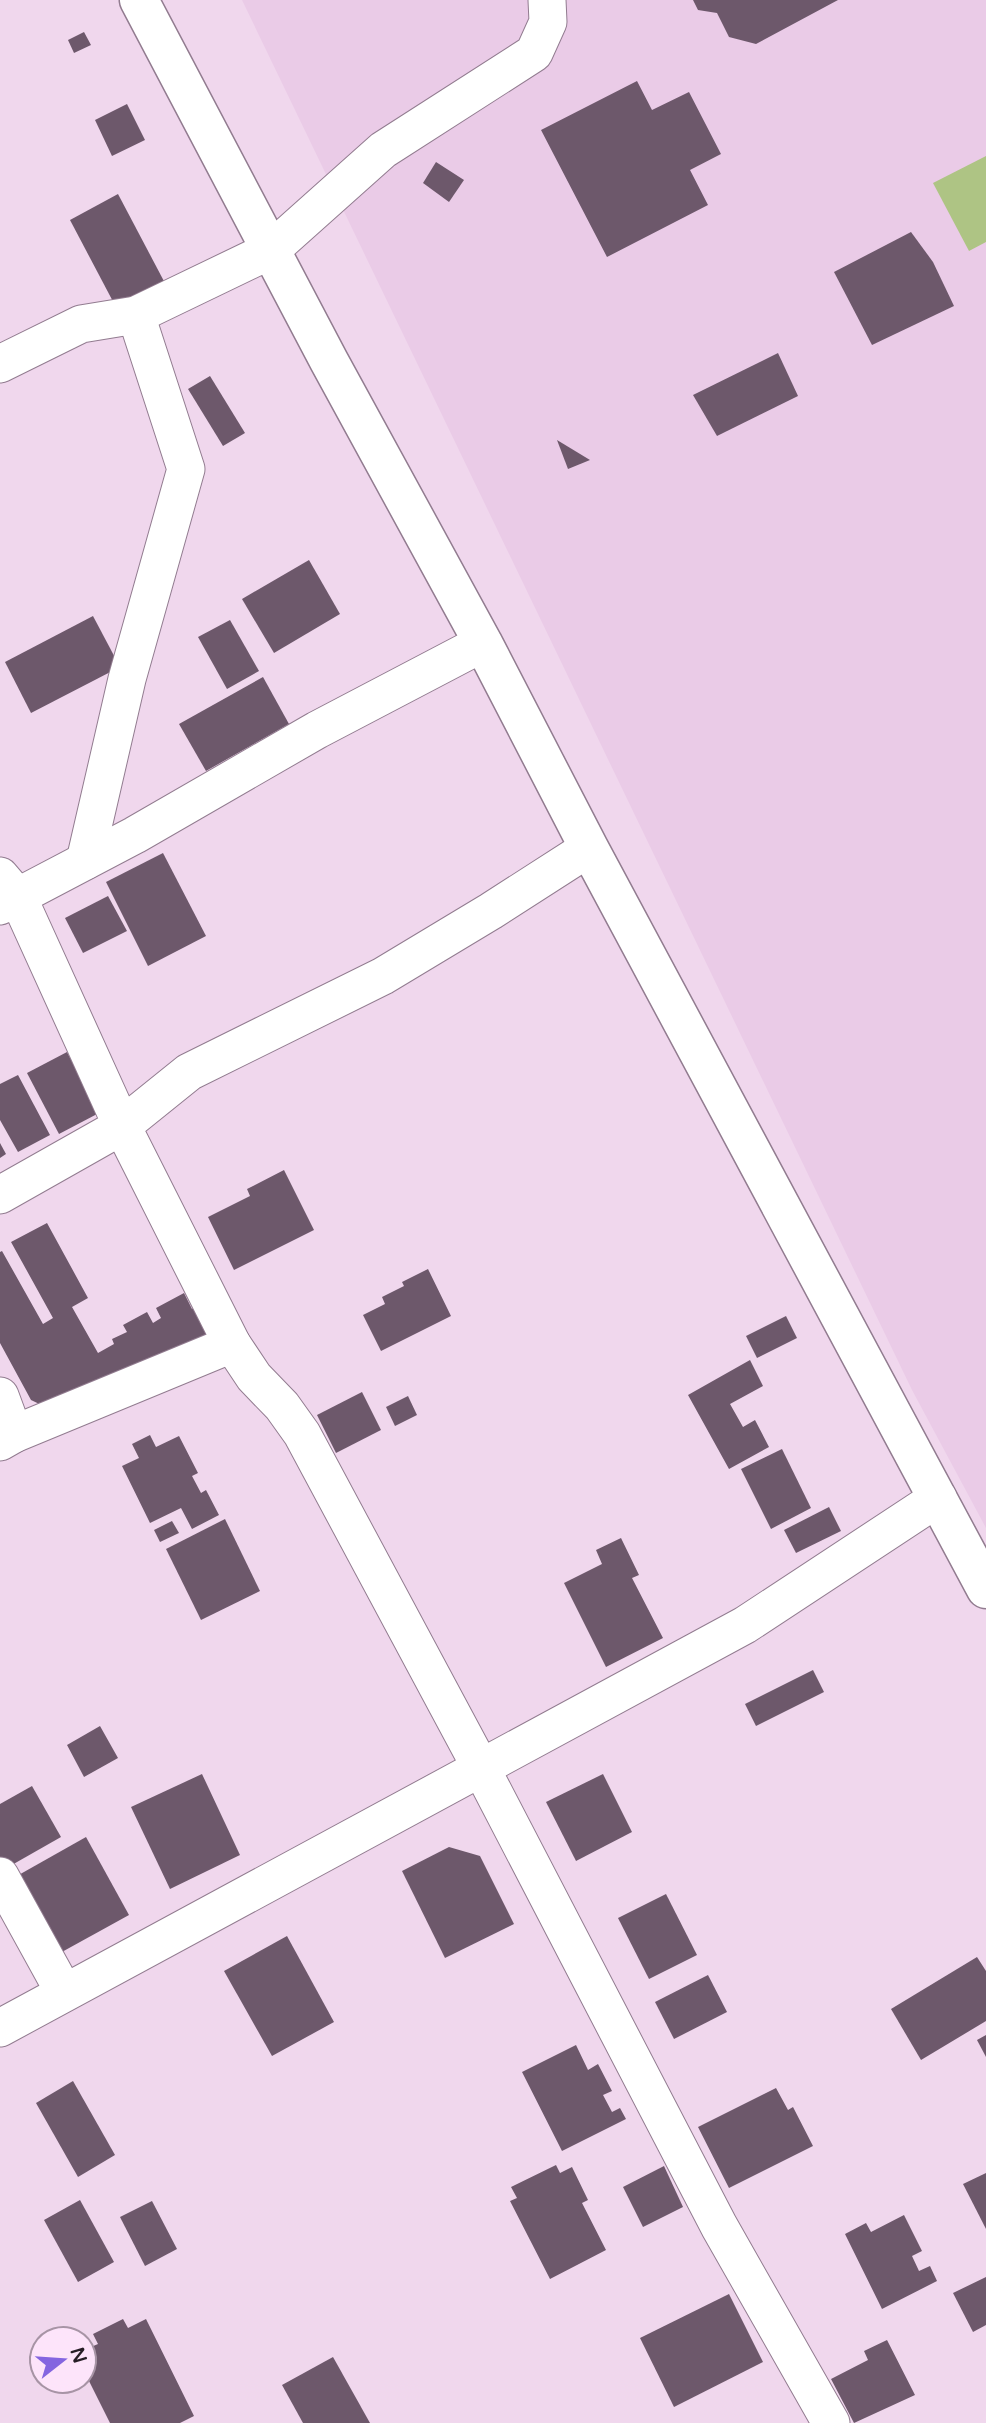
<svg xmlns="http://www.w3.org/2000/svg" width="986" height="2423" font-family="'Varela Round',sans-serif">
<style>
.built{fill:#eacbe7}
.green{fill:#aec484}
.building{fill:#6d586b}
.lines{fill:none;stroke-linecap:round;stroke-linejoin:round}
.minor-casing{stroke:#927c90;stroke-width:39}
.tertiary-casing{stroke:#927c90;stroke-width:41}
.minor{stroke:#fff;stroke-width:37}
.tertiary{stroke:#fff;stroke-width:38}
</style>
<rect width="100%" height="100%" fill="#f0d7ed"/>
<polygon class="built" points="242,0 986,0 986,1528 912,1390"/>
<polygon class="green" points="986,156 986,242 969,251 933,183"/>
<g class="building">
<polygon points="693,0 838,0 756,44 729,37 717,13 698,10"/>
<polygon points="84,32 91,45 74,53 68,40"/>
<polygon points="637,81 652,110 689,92 721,154 690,170 708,205 607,257 541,130"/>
<polygon points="127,104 145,140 112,156 95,120"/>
<polygon points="436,162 464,180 449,202 423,183"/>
<polygon points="118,194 166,285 118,311 70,220"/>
<polygon points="911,232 933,262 954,306 872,345 834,272"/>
<polygon points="778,353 798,396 717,436 693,395"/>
<polygon points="210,376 245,433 223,446 188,389"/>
<polygon points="557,440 590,460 568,469"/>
<polygon points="309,560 340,614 274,653 242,599"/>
<polygon points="93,616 120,667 31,713 5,662"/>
<polygon points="230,620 259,671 227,689 198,637"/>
<polygon points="263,677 289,724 206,771 179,724"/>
<polygon points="163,853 206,936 148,966 106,882"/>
<polygon points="108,896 127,931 83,953 65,918"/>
<polygon points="67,1052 99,1113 59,1134 27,1073"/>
<polygon points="18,1075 50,1135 18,1152 0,1120 0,1084"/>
<polygon points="0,1143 6,1154 0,1158"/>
<polygon points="284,1170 314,1230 234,1270 208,1217 250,1196 247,1189"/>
<polygon points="47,1223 88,1298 72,1307 98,1353 114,1344 112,1339 127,1332 123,1325 147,1312 153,1323 161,1318 156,1308 184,1293 192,1309 196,1306 211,1335 54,1411 31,1400 0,1343 0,1252 2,1251 43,1324 53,1318 11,1242"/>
<polygon points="428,1269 451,1316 381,1351 363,1315 385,1304 382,1297 404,1286 402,1282"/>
<polygon points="786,1316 797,1338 757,1358 746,1336"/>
<polygon points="750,1360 763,1386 730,1404 743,1427 755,1420 769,1447 729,1469 688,1395"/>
<polygon points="362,1392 381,1430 336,1453 317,1415"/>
<polygon points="408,1396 417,1415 395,1426 386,1407"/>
<polygon points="150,1435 156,1447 179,1436 198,1473 192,1476 201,1493 206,1490 219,1515 192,1529 181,1508 150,1523 122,1466 139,1458 132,1444"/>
<polygon points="782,1449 811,1508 771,1529 741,1469"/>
<polygon points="829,1507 841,1531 796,1553 784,1530"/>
<polygon points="225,1519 260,1591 201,1620 166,1549"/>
<polygon points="172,1521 179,1533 160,1542 154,1530"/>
<polygon points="621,1538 639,1575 632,1578 663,1638 606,1667 564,1583 602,1564 596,1550"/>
<polygon points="813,1670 824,1692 756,1726 745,1704"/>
<polygon points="100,1726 118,1758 84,1777 67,1745"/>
<polygon points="202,1774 240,1855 170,1889 131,1807"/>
<polygon points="603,1774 632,1832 576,1861 546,1802"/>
<polygon points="32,1786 61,1837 3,1870 0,1865 0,1804"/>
<polygon points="86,1837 129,1915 51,1958 8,1881"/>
<polygon points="449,1847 480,1856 514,1924 445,1958 402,1871"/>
<polygon points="666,1894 697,1955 649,1979 618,1918"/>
<polygon points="287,1936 334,2022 272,2056 224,1971"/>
<polygon points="977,1957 986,1971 986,2021 921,2060 891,2009"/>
<polygon points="708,1975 727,2012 674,2039 655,2002"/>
<polygon points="986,2035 986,2057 977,2040"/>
<polygon points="576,2045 588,2070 598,2064 612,2091 603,2095 612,2112 620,2108 626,2119 562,2151 522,2072"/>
<polygon points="73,2081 115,2155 78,2177 36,2103"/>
<polygon points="776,2088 788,2110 793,2107 813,2146 729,2188 698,2127"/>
<polygon points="556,2165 560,2173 572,2167 588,2200 582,2203 606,2250 550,2279 510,2201 517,2198 511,2187"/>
<polygon points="664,2166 683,2207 643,2227 623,2187"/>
<polygon points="986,2173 986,2229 963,2184"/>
<polygon points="80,2200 114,2262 78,2282 44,2220"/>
<polygon points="152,2201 177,2249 145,2266 120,2217"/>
<polygon points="904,2215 922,2251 912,2256 919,2271 930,2266 937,2281 882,2309 845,2234 866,2223 871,2232"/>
<polygon points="986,2277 986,2325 973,2332 953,2293"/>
<polygon points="729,2294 763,2362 674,2407 640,2338"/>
<polygon points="123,2319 128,2328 146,2319 194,2416 180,2423 110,2423 84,2371 84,2350 98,2344 93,2334"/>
<polygon points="887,2340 915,2395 854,2423 831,2379 868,2360 864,2351"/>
<polygon points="333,2357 370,2423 303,2423 282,2385"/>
</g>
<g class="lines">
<defs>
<g id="minor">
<polyline points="0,364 81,324 136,315 271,250 383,150 534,53 548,22 547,0"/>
<polyline points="589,848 491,911 383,976 189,1072 122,1126 232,1344 254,1377 282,1406 302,1434 481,1768 719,2226 831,2423"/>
<polyline points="85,861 127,679 186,469 136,315"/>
<polyline points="0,876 18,897 122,1126 0,1195"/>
<polyline points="0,906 135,835 317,730 483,643"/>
<polyline points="0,1396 14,1434"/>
<polyline points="0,1442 14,1434 232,1344"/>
<polyline points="0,1876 64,1992"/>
<polyline points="0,2028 745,1625 938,1498"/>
</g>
<polyline id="tertiary" points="139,0 329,361 483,643 589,848 986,1589"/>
</defs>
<use href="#minor" class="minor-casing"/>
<use href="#tertiary" class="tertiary-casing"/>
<use href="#minor" class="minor"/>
<use href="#tertiary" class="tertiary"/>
</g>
<g transform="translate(63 2360) rotate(73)"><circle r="33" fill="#fde4fa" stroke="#a794a5" stroke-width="2"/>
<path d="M0-5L12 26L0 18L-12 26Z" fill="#8465e0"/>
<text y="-10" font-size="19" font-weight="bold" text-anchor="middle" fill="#261d25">N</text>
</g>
</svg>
